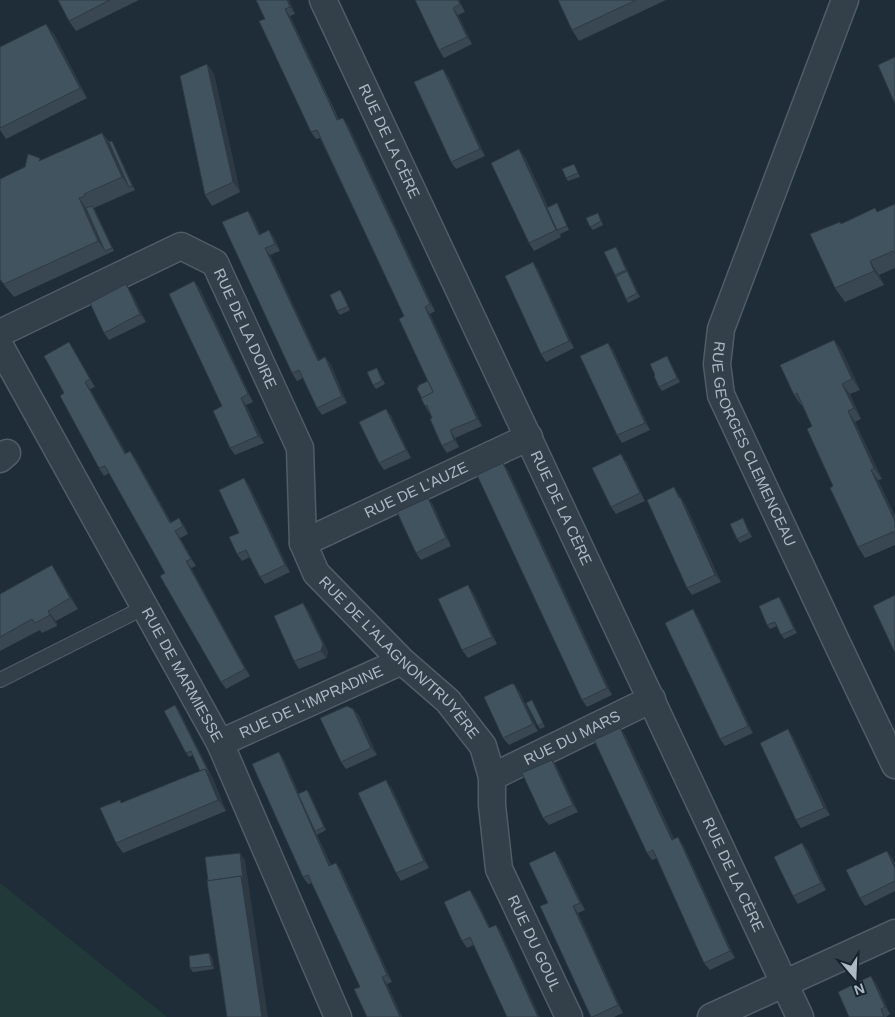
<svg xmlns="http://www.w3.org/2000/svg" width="895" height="1017" font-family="Arial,sans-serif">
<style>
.green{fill:#213938}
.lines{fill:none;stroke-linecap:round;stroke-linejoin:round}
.lane-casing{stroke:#505d66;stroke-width:16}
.street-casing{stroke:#505d66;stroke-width:29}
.lane{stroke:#333f49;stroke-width:14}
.street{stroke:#333f49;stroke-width:26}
.wall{fill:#394753}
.shaded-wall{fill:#2e3a43}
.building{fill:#425360;stroke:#2e3a43}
.labels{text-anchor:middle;stroke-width:4;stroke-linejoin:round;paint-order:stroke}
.street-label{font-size:15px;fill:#adbac5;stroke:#18242d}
</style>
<rect width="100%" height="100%" fill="#1f2d38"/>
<polygon class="green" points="0,883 167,1017 0,1017"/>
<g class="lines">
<defs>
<polyline id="lane" points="0,680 145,607"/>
<g id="street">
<path id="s1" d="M323,0L800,1017"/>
<path id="s2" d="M845,0L721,329L717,364L721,395L836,641L895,765"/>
<path id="s3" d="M0,333L181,246L215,263L300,448L303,543L316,573L402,661L448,701L483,746L492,777V805L499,869L569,1017"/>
<path id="s4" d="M0,346L220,743L338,1017"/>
<polyline points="0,459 7,453"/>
<path id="s5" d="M303,543L529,437"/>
<path id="s6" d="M220,743L402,661"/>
<path id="s7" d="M492,777L652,699"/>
<polyline points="711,1017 895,933"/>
</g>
</defs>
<use href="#lane" class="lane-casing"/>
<use href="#street" class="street-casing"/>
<use href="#lane" class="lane"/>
<use href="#street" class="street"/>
</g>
<g class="wall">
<polygon points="58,0 139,0 76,31 69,21"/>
<polygon points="256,0 289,0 295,14 290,16 334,109 339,120 343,118 348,125 435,311 430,314 482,426 455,438 459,447 447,453 442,446 430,413 430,414 425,406 428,381 404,316 320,138 316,139 311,132 265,19"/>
<polygon points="415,0 459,0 465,12 458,15 472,44 444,58 439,50"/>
<polygon points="558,0 666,0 579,41 572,30"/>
<polygon points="54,34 87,98 6,139 0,130 0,47"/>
<polygon points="207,64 214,74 240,192 212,206 205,195"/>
<polygon points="448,76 485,156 456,169 451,162"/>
<polygon points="102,133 109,142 114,145 135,190 94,208 114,251 14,297 0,280 0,179"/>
<polygon points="525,157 548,207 557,203 559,207 569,230 560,234 561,237 534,251 529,243"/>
<polygon points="576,168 580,177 568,181 566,178"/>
<polygon points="895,204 895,268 879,275 884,285 845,302 835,288 841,224 878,212"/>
<polygon points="248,211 253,218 260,234 274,237 280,251 270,255 319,360 325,357 331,365 347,403 322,415 317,408 303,378 297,381 292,373"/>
<polygon points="600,217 603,225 593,230 590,227"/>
<polygon points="618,250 640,297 628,303 626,299 615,275"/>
<polygon points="533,262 538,270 574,348 546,362 541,354"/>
<polygon points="194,281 200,289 253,402 246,405 264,443 235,455 230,448 222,406"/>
<polygon points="340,290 343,294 350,310 340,315 337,311"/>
<polygon points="131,292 146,322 109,340 104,333"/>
<polygon points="834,340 842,351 860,390 850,394 861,419 855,422 882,479 878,480 895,516 895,545 865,558 858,547 833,486 812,426 802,405 801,405 794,395"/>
<polygon points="608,343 613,350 650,430 622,443 617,435"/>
<polygon points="74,350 95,387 90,389 126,454 130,451 135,458 171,522 184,525 188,534 180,538 196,566 191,568 250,676 226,689 221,682 165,573 109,473 104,476 99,468 64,393"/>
<polygon points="667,356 680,382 662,391 659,387 655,375"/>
<polygon points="377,368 385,384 376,389 373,385"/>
<polygon points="386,409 391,416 411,458 384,470 379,463"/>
<polygon points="626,461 645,501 616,514 611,507"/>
<polygon points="508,470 612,695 587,707 582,700"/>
<polygon points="249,485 290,572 265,584 260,577 250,557 242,561 237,554"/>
<polygon points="674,487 685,504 721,582 692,595 687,588"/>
<polygon points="428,498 433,505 451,546 421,560 416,553"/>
<polygon points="743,518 745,522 752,537 740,543 737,539"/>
<polygon points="59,576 78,609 56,621 57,626 42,633 40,630 0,651 0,594"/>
<polygon points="473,592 497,644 468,658 462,650"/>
<polygon points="782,601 797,633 784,639 777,626 770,629 767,625"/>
<polygon points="308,610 328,652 326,658 299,669 294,661"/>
<polygon points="698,617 753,733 725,746 720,739"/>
<polygon points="519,691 538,731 509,745 503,738"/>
<polygon points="532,700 534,704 545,727 540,729 538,726"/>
<polygon points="178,709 213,779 226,811 123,853 116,843 120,800 122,803 200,771 193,755 189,757 186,753"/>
<polygon points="353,709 359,716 377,755 346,769 341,762"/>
<polygon points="620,728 625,735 674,839 683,845 735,958 710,970 704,963 657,858 652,860 647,853"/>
<polygon points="788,729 793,737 830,815 801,828 796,820"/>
<polygon points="279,752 284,760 299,794 307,790 310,794 326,830 317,835 331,865 336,863 341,870 392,982 387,984 402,1017 367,1017 360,987 312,883 308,884 303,877"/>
<polygon points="552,760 557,767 578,812 549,825 543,818"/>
<polygon points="391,787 429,868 401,881 396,873"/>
<polygon points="802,843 808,851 826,890 798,904 793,896"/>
<polygon points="555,851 560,858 585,910 578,913 623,1013 614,1017 591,1017 548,903"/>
<polygon points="892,858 895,864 895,891 865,906 860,898"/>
<polygon points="475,897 490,928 496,925 501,932 467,948 462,941"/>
<polygon points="209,953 212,957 214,969 193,972 190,968"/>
<polygon points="876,983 890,1014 886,1017 849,1017"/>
</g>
<g class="shaded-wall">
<polygon points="287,0 289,0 295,14 290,7"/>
<polygon points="458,0 459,0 465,12 460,4"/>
<polygon points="453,8 458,15 472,44 467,37"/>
<polygon points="285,9 290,16 342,128 337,120"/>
<polygon points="46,24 54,34 87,98 80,88"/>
<polygon points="207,64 214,74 240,192 233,182"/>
<polygon points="443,69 448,76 485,156 480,149"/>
<polygon points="343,118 348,125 435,311 430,304"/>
<polygon points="102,133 111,146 129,187 122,177"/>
<polygon points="112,141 114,145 135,190 132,186"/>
<polygon points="519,149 525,157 558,230 557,230 561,237 556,230"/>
<polygon points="79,198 89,212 105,251 98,241"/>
<polygon points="92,206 95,210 114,251 112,248"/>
<polygon points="248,211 253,218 264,242 259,235"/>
<polygon points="269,230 274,237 280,251 275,244"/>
<polygon points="616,247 618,250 629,274 626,270"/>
<polygon points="265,248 270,255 323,368 318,361"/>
<polygon points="870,261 879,275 884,285 874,271"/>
<polygon points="533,262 538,270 574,348 569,341"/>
<polygon points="627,271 640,297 637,293"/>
<polygon points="194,281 200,289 253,402 248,394"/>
<polygon points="126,284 131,292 146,322 140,314"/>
<polygon points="340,290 343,294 350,310"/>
<polygon points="425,307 430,314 482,426 477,419"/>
<polygon points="834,340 842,351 860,390 852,379"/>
<polygon points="69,342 74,350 95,387 90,379"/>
<polygon points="608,343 613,350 650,430 645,423"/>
<polygon points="667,356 680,382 677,378"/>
<polygon points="325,357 331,365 347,403 342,396"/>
<polygon points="85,382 90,389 131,461 125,454"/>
<polygon points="842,384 850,394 861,419 854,408"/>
<polygon points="241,398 246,405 264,443 258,436"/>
<polygon points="386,409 391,416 411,458 406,450"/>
<polygon points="848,411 855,422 882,479 874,468"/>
<polygon points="450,430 455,438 459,447 454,440"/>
<polygon points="130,451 135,458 175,530 170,523"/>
<polygon points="621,454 626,461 645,501 640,493"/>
<polygon points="503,463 508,470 612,695 607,688"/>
<polygon points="871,470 878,480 895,516 895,521"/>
<polygon points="244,478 249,485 290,572 285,565"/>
<polygon points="674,487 685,504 721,582 715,575"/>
<polygon points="428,498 433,505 451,546 446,538"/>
<polygon points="179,518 184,525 188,534 183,526"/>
<polygon points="175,531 180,538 196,566 191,559"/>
<polygon points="186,561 191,568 250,676 245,669"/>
<polygon points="52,565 59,576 78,609 70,598"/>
<polygon points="468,585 473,592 497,644 492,637"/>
<polygon points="779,597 782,601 797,633 794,629"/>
<polygon points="303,603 308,610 328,652 326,658 321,651"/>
<polygon points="693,609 698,617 753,733 748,726"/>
<polygon points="48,611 56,621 57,626 50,615"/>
<polygon points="514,684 519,691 538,731 533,724"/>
<polygon points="175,705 178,709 213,779 226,811 218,800"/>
<polygon points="353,709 359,716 377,755 371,748"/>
<polygon points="620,728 625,735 678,847 672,840"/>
<polygon points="788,729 793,737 830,815 824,808"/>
<polygon points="279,752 284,760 315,831 317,835 334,873 329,866"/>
<polygon points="552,760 557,767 578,812 573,805"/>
<polygon points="386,780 391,787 429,868 424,861"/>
<polygon points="307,790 310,794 326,830 324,827"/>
<polygon points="678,837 683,845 735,958 730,951"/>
<polygon points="802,843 808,851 826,890 821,883"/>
<polygon points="555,851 560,858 585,910 580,903"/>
<polygon points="887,851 892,858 895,864 895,868"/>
<polygon points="240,853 245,860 268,1017 262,1017 241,876"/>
<polygon points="336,863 341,870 392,982 387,975"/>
<polygon points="470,890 475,897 494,936 489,928"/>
<polygon points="573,906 578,913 623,1013 618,1005"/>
<polygon points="496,925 501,932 540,1017 538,1017"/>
<polygon points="209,953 212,957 214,969 212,966"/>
<polygon points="871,976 876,983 890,1014 885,1007"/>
<polygon points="382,977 387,984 402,1017 400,1017"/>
</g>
<g class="building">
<polygon points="58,0 110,0 69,21"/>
<polygon points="256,0 287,0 290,7 285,9 329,102 337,120 343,118 430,304 425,307 477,419 450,430 454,440 442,446 430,419 432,418 427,405 425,406 421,398 433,392 399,319 404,316 317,130 311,132 259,21 265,19"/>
<polygon points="415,0 458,0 460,4 453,8 467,37 439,50"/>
<polygon points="558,0 636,0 572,30"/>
<polygon points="46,24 80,88 0,128 0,47"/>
<polygon points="895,57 895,104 878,65"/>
<polygon points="207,64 233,182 205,195 180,76"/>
<polygon points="443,69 480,149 451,162 414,82"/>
<polygon points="102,133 122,177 84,194 85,196 79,198 98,241 4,284 0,279 0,179 25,167 28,154 40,158 39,161"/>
<polygon points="112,141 132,186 129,187 109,142"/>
<polygon points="519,149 556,230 529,243 491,163"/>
<polygon points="574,164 578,173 566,178 562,169"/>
<polygon points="557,203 567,226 557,230 547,208"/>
<polygon points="895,204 895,254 893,251 870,261 874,271 835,288 810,234 840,222 841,224 875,208 877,212"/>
<polygon points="92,206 112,248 105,251 86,208"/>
<polygon points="248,211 259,235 269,230 275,244 265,248 318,361 325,357 342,396 317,408 299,370 292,373 222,222"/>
<polygon points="598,213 601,221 590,227 586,218"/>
<polygon points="616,247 626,270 615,275 604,252"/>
<polygon points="533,262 569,341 541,354 505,276"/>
<polygon points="627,271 637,293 626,299 616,277"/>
<polygon points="194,281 248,394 241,398 258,436 230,448 213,411 222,406 169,294"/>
<polygon points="126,284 140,314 104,333 90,303"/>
<polygon points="340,290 348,306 337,311 330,295"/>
<polygon points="834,340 852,379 842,384 854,408 848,411 874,468 871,470 895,521 895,531 858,547 830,488 833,486 807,429 812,426 797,393 794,395 780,365"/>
<polygon points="69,342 90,379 85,382 125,454 130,451 170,523 179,518 183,526 175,531 191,559 186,561 245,669 221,682 160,576 165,573 155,555 105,466 99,468 60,396 64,393 44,356"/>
<polygon points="608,343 645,423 617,435 580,356"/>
<polygon points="667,356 677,378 659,387 654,376 655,375 650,364"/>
<polygon points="377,368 382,381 373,385 367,372"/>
<polygon points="428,381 433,392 422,398 417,389 419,385"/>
<polygon points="386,409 406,450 379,463 359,422"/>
<polygon points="621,454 640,493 611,507 592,468"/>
<polygon points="503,463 607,688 582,700 477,475"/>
<polygon points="244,478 285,565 260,577 246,550 237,554 229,537 239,533 219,490"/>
<polygon points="674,487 679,498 680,497 715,575 687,588 647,500"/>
<polygon points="428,498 446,538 416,553 397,512"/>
<polygon points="743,518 749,533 737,539 730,524"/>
<polygon points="52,565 70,598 48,611 50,615 35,623 32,619 0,637 0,594"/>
<polygon points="468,585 492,637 462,650 438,599"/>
<polygon points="895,595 895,653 873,606"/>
<polygon points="779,597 794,629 781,635 775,622 767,625 759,606"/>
<polygon points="303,603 323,644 321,651 294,661 274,616"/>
<polygon points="693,609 748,726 720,739 665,623"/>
<polygon points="511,684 514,684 533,724 503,738 484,697"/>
<polygon points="532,700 543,723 538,726 526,703"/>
<polygon points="175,705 210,775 205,769 200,771 191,751 186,753 164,711"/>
<polygon points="347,706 353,709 371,748 341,762 320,718"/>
<polygon points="620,728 672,840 678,837 730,951 704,963 653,850 647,853 594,740"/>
<polygon points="788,729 824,808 796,820 760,743"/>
<polygon points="279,752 329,866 336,863 370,937 387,975 382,977 400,1017 367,1017 354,989 360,987 342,948 308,875 303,877 252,764"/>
<polygon points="552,760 573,805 543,818 522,773"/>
<polygon points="205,769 218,800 116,843 100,808 120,800 121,803"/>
<polygon points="386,780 424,861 396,873 358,793"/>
<polygon points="307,790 324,827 315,831 298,794"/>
<polygon points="802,843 821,883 793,896 774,857"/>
<polygon points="555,851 580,903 573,906 618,1005 592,1017 591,1017 540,906 548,903 529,863"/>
<polygon points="887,851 895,868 895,881 860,898 846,870"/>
<polygon points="240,853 243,879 241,876 208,881 205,857"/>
<polygon points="241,876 262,1017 227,1017 207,881"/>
<polygon points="470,890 489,928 496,925 538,1017 507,1017 470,937 462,941 444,902"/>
<polygon points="209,953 212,966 190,968 189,956"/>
<polygon points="871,976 885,1007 881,1009 884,1017 849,1017 838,992"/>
</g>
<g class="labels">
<g class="street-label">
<text dy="5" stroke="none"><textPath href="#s1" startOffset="156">RUE DE LA CÈRE</textPath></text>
<text dy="5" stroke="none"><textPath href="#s3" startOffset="311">RUE DE LA DOIRE</textPath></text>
<text dy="5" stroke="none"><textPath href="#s2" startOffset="474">RUE GEORGES CLEMENCEAU</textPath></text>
<text dy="5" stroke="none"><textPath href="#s5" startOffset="125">RUE DE L'AUZE</textPath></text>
<text dy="5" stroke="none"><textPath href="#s1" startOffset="561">RUE DE LA CÈRE</textPath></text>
<text dy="5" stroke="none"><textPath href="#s3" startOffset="689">RUE DE L'ALAGNON/TRUYÈRE</textPath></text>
<text dy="5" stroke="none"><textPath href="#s4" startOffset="376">RUE DE MARMIESSE</textPath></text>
<text dy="5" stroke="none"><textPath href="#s6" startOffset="100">RUE DE L'IMPRADINE</textPath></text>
<text dy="5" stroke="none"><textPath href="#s7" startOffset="89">RUE DU MARS</textPath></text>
<text dy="5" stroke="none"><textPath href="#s1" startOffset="966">RUE DE LA CÈRE</textPath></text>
<text dy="5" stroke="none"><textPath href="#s3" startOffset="1018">RUE DU GOUL</textPath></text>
</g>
</g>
<g transform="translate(855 977) rotate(161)" stroke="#18242d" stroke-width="4" paint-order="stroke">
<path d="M0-4L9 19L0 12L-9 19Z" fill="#adbac5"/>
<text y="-8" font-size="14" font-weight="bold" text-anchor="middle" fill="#adbac5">N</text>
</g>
</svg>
